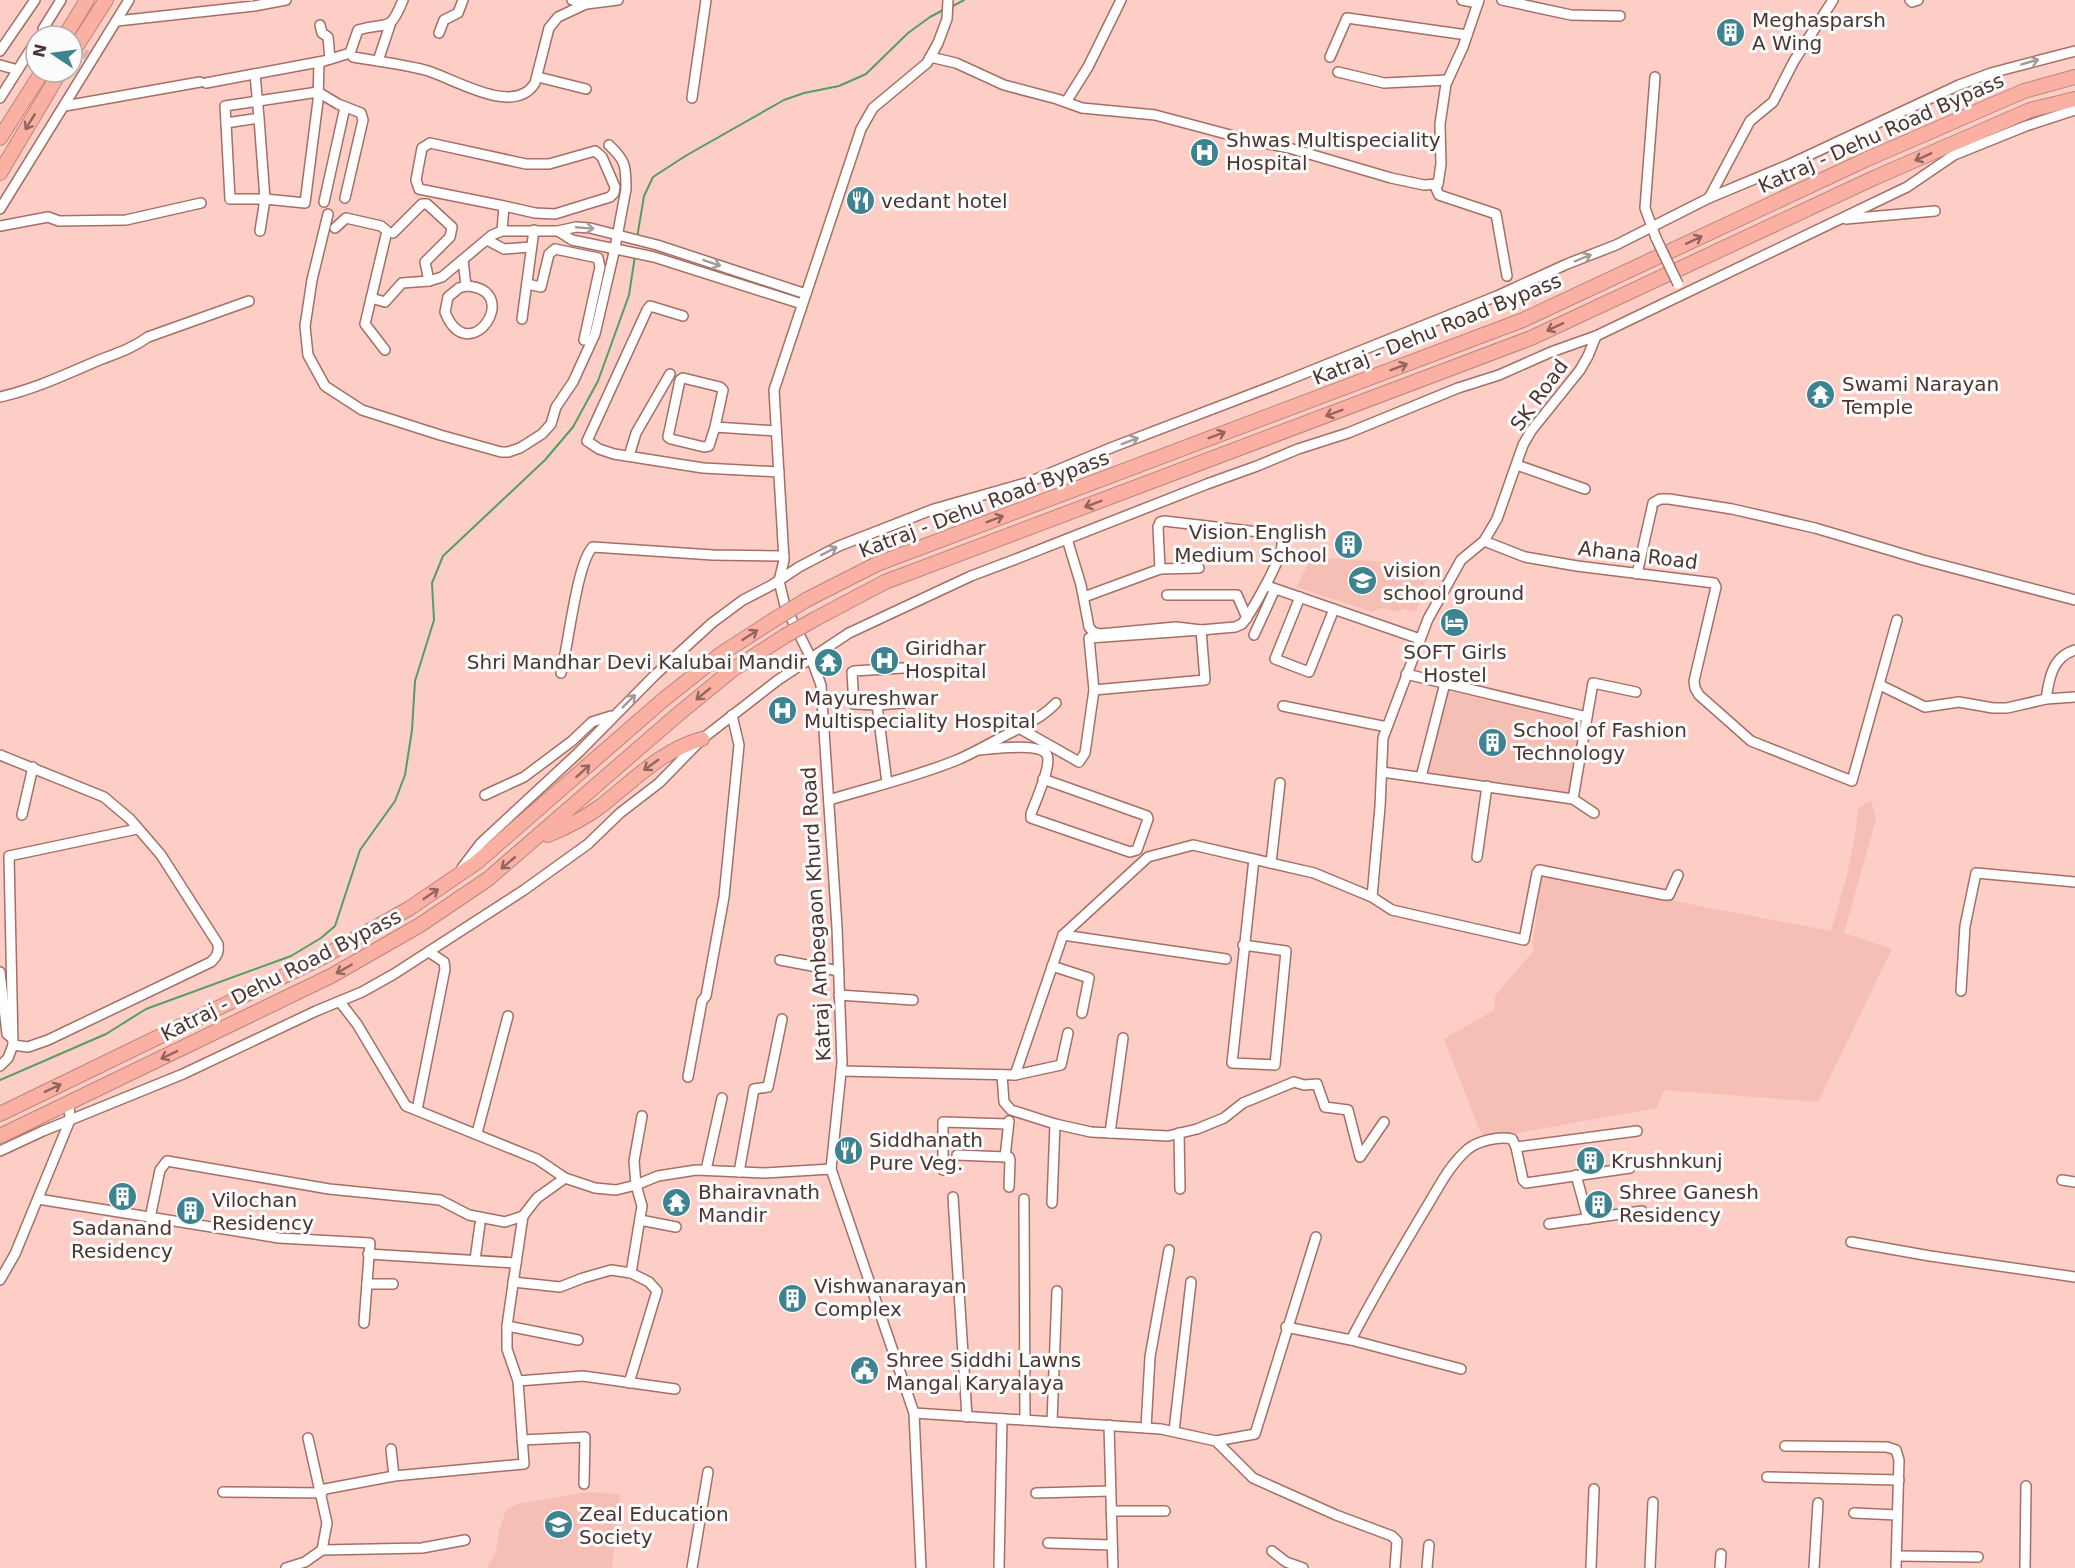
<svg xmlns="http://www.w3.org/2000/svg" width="2075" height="1568" font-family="'DejaVu Sans',sans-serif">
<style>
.built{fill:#f5bfb5}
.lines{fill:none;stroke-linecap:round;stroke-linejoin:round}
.stream{stroke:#549d64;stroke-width:2}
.minor-tunnel{stroke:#daafa7;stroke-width:9;stroke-dasharray:9 4.5;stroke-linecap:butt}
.minor-casing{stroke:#a46f65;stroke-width:12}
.highway-casing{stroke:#bd857b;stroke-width:16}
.minor{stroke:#fff;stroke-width:9}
.highway{stroke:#fab0a3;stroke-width:14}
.minor-bridge-casing{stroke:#a46f65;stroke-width:12;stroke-linecap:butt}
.highway-bridge-casing{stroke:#bd857b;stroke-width:16;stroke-linecap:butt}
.minor-bridge{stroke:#fff;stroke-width:9}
.highway-bridge{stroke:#fab0a3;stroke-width:14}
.oneway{stroke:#a69a98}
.oneway2{stroke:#92665f}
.labels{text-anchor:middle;stroke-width:6;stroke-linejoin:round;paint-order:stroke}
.poi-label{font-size:20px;fill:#4c3531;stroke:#fbfbfb;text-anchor:start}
.street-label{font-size:20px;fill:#4c3531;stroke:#fbfbfb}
</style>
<rect width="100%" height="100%" fill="#fdcec5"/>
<g class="built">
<polygon points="1312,557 1384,562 1427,575 1416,612 1403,609 1399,612 1381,608 1372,612 1296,587"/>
<polygon points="1439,689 1592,723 1578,797 1419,773"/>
<polygon points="1871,800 1876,819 1844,933 1892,949 1818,1102 1664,1090 1657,1108 1483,1139 1444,1039 1494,1010 1495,996 1535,949 1532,946 1542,876 1831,931 1847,875 1855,835 1858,809"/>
<polygon points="587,1492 620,1494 612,1568 487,1568 496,1551 499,1531 506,1510 517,1504"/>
</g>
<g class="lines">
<g class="stream">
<polyline points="951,7 964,0"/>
<polyline points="637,238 644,196 653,177 687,155 784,100 804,93 839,86 866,74 908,33 930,17 945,9"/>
<polyline points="0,1080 106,1034 146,1009 291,956 321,938 335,926 360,850 395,801 405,775 412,730 415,681 434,620 432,583 443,556 545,460 573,427 598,381 629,295 635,256"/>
</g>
<g class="minor-tunnel">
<polyline points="50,33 55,36"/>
<polyline points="72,46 87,55"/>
</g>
<defs>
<g id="minor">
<polyline points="572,0 586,4 618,0"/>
<polyline points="1462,0 1478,3"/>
<polyline points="1502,0 1571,15 1620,16"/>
<polyline points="1910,0 1912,2 1918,0"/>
<polyline points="117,21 254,6 286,0"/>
<polyline points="320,25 322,33 328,37 330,59"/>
<polyline points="43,29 61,0"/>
<polyline points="439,33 444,20 458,13 463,0"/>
<polyline points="0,51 35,0"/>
<path d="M353,57C377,61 401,64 425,70C452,77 514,118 535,83L549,28L558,17L586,4L588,0"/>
<polyline points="930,57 956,63 1004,85 1057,99 1082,108 1155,115 1249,140 1289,148 1391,178 1424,185 1438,184 1441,164 1440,124 1446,84 1463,47 1479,0"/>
<polyline points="1330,57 1347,18 1467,35"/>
<polyline points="378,61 390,25"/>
<polyline points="0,65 18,70"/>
<polyline points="1338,72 1384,83 1448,80"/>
<polyline points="255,74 259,118 226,123 230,199 265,199 259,118"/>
<polyline points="538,77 586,89"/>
<polyline points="1655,77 1645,208 1656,238"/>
<path d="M206,83L324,61L350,53L358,30C389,21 389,34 403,0"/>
<polyline points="0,98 36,41"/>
<polyline points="692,98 706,0"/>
<polyline points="1066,102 1088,67 1121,0"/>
<polyline points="65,106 200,82"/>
<polyline points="226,123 225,106 318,92 338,104 361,113 363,120 345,198"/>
<polyline points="1434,184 1439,195 1496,214 1507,276"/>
<polyline points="1709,198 1750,121 1773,102 1794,61 1833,0"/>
<polyline points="324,202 345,107"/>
<polyline points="0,209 129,0"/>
<path d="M328,214L312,280L305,326L308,355L325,386L362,410L440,435L501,452H508L520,448L542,434L551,424L556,407L573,382L595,334L615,248L626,189C626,166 626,161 609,145"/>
<polyline points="1846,219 1935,211"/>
<polyline points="0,226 48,217 59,221 126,220 201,203"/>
<polyline points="335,228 346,218 381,226 387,231 365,324 385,350"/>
<polyline points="260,231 265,199 305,203 318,101 319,62"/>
<polyline points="502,231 504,206 535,213 555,214 610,197 614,193 615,187 602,157 595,151 549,164 526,164 430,143 422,148 416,180 419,189 504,206"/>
<polyline points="558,231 572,240 654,257 802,304"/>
<polyline points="393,233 422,204 427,204 452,227 450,237 425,262 429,281"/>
<polyline points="487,240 504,249 531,247"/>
<path d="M463,260L466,286L459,288L448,297L445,312C469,372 525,289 466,286"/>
<polyline points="527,284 541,287 549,254 555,249 598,258 600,267 584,340"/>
<polyline points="371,298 385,302 402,283 429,281 442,277 492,235 502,231 558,231 576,227 590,228 657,245 806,294"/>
<polyline points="683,316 650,306 647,310 587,441 599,449 614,454 703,468 779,472"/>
<polyline points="522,319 534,230"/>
<path d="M0,397C36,389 68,373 102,359C118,353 133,348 148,337L249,301"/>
<polyline points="715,427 723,390 720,387 683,378 680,380 668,437 671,439 704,447 709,446 715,427 776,431"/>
<polyline points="629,456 636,433 670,374"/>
<polyline points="1517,465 1585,489"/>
<path d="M1067,539L1081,585L1089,627L1093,632L1100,634L1176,627L1201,630L1235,627L1242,624C1252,611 1284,556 1282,542C1281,538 1280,538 1277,534L1164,521L1160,522L1158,527L1160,569L1199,568"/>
<polyline points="1484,541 1525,557 1577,566 1714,583 1716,587 1694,681 1695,688 1699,695 1751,741 1852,781 1897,620"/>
<polyline points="1637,574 1653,503 1660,499 1669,499 1732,509 1815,528 1923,560 2075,600"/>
<polyline points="1270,587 1420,639"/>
<polyline points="1167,595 1237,595 1247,618"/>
<polyline points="1084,597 1160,569"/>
<polyline points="1300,597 1275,659 1309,672 1334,609"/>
<polygon points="1201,630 1205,680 1094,690 1089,638"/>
<polyline points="1254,635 1275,589"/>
<path d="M561,673C568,648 577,561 593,547L713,555L784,556"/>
<polyline points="1406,674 1587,717 1593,683 1636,692"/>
<polyline points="1880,685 1925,707 1959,702 1993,708 2007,708 2046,699 2075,697"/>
<path d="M2046,699C2049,679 2052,657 2075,650"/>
<polyline points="877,705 854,704 852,672 854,671 903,668"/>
<polyline points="1283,706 1387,727"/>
<polyline points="1019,728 1079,762 1085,753 1094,690"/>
<path d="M979,750C992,749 1040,742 1047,755C1052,766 1035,802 1031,814V818L1130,852L1137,850L1148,819L1147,816L1043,779"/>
<path d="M0,755L104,797L130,819L161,855L218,944C219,953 217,956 211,962L48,1040L28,1047L13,1045"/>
<polyline points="1382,772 1573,799 1594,813"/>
<polyline points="1421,777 1445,683"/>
<polyline points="887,783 877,705 903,703"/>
<polyline points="485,795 524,777 572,741 592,722 611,716"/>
<polyline points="1573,799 1587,717"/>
<path d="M829,800C872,787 915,777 957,760C978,751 997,739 1018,729C1032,721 1045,715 1056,703"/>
<polyline points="22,815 33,767"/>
<polyline points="1477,857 1487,786"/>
<polyline points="1271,863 1280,783"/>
<polyline points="462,868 481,843 578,753 654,676 712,623 743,600 772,585 799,567 839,546 934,509 1029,482 1113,447 1283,382 1497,296 1567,264 1616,245 1709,198 1788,165 1959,85 1991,73 2075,51"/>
<polyline points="1372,897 1380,807 1383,738 1428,619 1461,560 1484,541 1497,519 1523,445 1531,431 1580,370 1588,356 1596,336"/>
<polyline points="1063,935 1226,959"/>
<polyline points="1243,945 1286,951 1275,1065 1232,1063 1254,859"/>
<polyline points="780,960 839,971"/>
<polyline points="1052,966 1089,978 1082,1013"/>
<polyline points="0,972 7,1034 12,1038"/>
<polyline points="1961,991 1965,926 1976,873 2075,882"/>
<polyline points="839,995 913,1000"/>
<polyline points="340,1002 357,1024 406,1106 537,1159 565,1178 595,1188 616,1190 636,1185 658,1176 696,1170 765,1173 831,1169"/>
<polyline points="0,1066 8,1058 13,1045 9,856 137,829"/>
<polyline points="841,1071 1015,1075 1063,935 1148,857 1193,845 1314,873 1372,897 1392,910 1524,940 1537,873 1539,870 1665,895 1669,895 1678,875"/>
<polyline points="1002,1075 1004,1102 1011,1110 1055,1124 1091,1132 1168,1136 1197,1129 1224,1118 1243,1103 1294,1082 1304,1085 1317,1084 1325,1107 1348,1110 1360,1157 1384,1122"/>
<polyline points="1015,1075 1061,1065 1068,1033"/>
<polyline points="688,1077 702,1001 706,996 724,897 739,745 732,715"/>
<polyline points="417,1110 445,969 444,962 429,952"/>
<polyline points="477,1133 508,1016"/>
<polyline points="1110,1133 1123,1038"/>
<polyline points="1179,1133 1180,1189"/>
<polyline points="1516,1147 1637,1131"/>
<polyline points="0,1151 43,1131 183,1074 316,1011 362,992 394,974 524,890 588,844 620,813 659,783 702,739 778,680 849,633 971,576 1016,559 1207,484 1257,466 1298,449 1348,433 1458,388 1499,375 1551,352 1596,336 1907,187 1954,155 2026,126 2075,110"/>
<polyline points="957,1155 1005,1157 1009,1121"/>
<polyline points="1005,1157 1009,1157 1010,1160 1009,1187"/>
<polyline points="706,1170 722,1098"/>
<polyline points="943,1170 943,1122 1008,1124"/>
<polyline points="739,1172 754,1089 768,1087 782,1019"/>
<polyline points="1576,1175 1588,1219"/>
<polyline points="2062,1180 2075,1182"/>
<polyline points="953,1197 967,1417"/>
<polyline points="38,1199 279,1238 370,1243 364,1323"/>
<polyline points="1024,1199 1025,1420"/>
<polyline points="1052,1203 1055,1124"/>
<polyline points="150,1218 160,1170 167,1161 329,1189 440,1200 469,1215 505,1222 523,1216 537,1198 565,1178"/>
<polyline points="640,1220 676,1227"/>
<polyline points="1549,1224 1642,1211"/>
<polyline points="1851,1242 1930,1256 2075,1277"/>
<polyline points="368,1254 516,1263 523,1216"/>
<polyline points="475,1260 480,1224"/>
<polyline points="0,1280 15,1254 70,1120 69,1103"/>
<polyline points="513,1282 560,1287 583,1278 611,1270 631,1273 642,1206 636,1185 634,1161 642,1116"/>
<polyline points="367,1284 393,1284"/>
<polyline points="507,1326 578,1340"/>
<path d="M1286,1327L1351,1340C1373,1297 1398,1255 1423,1213C1437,1191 1448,1166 1468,1149C1478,1141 1499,1136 1512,1139L1516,1147L1523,1180L1526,1183L1630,1168"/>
<polyline points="1351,1340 1461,1369"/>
<polyline points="518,1381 583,1376 675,1389"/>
<polyline points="629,1383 657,1291 649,1282 631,1273"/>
<polyline points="914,1413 1161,1429 1216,1441 1253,1478 1336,1515 1392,1536 1397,1541 1395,1568"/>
<polyline points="1052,1422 1057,1291"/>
<polyline points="1109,1425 1113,1568"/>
<polyline points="1146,1428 1150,1357 1169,1250"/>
<polyline points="1174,1431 1191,1282"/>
<polyline points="522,1440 585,1437 584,1484"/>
<polyline points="1216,1441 1255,1434 1316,1237"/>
<polyline points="1785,1446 1887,1447 1896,1450 1899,1460 1896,1568"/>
<polyline points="391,1449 394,1476"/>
<polyline points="1767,1477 1899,1480"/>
<polyline points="320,1490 394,1476 524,1464 518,1381 507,1349 507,1326 516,1263"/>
<polyline points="223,1492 322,1493"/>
<polyline points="1036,1493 1110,1491"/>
<polyline points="1111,1511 1165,1511"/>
<polyline points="1854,1513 1897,1515"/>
<polyline points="1048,1543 1112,1545"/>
<polyline points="322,1550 422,1548 465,1540"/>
<polyline points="1272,1551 1286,1562 1303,1568"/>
<polyline points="1897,1556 1978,1557"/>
<polyline points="286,1568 305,1562 322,1550 327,1523 308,1438"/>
<polyline points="692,1568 708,1472"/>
<polyline points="921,1568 914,1413 831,1169 842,1063 837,927 821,685 811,658 785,606 779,581 784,560 774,390 861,129 873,108 927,63 938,43 947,19 948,0"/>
<polyline points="999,1568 1002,1419"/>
<polyline points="1427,1568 1429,1545"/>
<polyline points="1591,1568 1594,1489"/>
<polyline points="1650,1568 1653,1502"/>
<polyline points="1720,1568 1721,1554"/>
<polyline points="1814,1568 1818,1503"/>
<polyline points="2025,1568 2026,1486"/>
</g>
<g id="highway">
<polyline points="65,36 87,0"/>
<polyline points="72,53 106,0"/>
<polyline points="0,138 42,72"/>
<polyline points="0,173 60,72"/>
<polyline points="806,600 877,564 1523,320 1865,160 2024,91 2075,77"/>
<polyline points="817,618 885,582 1531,338 1874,178 2030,110 2075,99"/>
<path d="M548,835C567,827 585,818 601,806C634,780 662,750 702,739"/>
<polyline points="0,1114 321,958 410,908 476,863 663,700 721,654 772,621"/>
<polyline points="0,1136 331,976 420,925 488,879 676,716 732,670 785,636"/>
</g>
</defs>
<use href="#minor" class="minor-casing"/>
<use href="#highway" class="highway-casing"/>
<use href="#minor" class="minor"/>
<use href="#highway" class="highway"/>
<defs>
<polyline id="minor-bridge" points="1656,238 1678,284"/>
<g id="highway-bridge">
<polyline points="772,621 806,600"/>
<polyline points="785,636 817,618"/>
</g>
</defs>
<use href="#minor-bridge" class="minor-bridge-casing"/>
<use href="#highway-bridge" class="highway-bridge-casing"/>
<use href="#minor-bridge" class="minor-bridge"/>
<use href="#highway-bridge" class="highway-bridge"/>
</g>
<defs><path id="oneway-shaft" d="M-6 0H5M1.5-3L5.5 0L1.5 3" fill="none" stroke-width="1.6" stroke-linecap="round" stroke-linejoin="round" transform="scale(1.5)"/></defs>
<g class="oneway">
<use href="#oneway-shaft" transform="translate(2030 62) rotate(-16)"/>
<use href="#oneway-shaft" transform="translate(585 228) rotate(5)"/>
<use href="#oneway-shaft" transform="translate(1583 258) rotate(-22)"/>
<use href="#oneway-shaft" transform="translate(712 263) rotate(18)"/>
<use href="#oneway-shaft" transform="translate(1130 441) rotate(-20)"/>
<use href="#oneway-shaft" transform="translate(829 551) rotate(-27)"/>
<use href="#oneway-shaft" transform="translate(629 701) rotate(-45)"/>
</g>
<g class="oneway2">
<use href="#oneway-shaft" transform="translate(30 122) rotate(121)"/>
<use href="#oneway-shaft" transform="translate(1923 157) rotate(156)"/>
<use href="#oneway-shaft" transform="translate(1694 240) rotate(-25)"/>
<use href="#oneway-shaft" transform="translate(1555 327) rotate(155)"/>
<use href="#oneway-shaft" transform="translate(1399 367) rotate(-21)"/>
<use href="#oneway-shaft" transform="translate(1334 413) rotate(159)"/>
<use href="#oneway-shaft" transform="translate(1217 435) rotate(-21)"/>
<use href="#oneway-shaft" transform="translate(1093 504) rotate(159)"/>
<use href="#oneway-shaft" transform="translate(995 519) rotate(-21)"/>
<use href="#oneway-shaft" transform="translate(750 635) rotate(-33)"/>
<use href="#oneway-shaft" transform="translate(703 694) rotate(141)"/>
<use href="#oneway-shaft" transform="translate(651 765) rotate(144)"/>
<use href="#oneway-shaft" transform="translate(583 771) rotate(-42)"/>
<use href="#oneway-shaft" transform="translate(508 863) rotate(140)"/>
<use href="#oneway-shaft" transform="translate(431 894) rotate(-34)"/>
<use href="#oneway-shaft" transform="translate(344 969) rotate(150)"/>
<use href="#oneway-shaft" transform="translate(169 1055) rotate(154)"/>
<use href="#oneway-shaft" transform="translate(53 1088) rotate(-26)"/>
</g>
<defs>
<symbol id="building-disc" viewBox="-11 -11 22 22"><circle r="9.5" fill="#3e8390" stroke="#fbfbfb"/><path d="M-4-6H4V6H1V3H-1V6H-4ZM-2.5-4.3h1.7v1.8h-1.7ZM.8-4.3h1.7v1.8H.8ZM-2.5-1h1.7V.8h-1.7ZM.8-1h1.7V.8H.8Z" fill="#fff"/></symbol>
<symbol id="hospital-disc" viewBox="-11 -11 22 22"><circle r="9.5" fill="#3e8390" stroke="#fbfbfb"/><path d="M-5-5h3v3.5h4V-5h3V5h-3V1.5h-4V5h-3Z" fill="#fff"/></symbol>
<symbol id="restaurant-disc" viewBox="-11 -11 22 22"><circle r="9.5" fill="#3e8390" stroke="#fbfbfb"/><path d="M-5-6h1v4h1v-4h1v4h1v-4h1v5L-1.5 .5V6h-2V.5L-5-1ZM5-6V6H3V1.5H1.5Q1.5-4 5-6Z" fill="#fff"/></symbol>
<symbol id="temple-disc" viewBox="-11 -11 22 22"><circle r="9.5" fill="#3e8390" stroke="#fbfbfb"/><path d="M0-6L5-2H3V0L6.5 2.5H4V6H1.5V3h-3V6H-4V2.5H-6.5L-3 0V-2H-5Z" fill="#fff"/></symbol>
<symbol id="school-disc" viewBox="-11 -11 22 22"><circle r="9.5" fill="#3e8390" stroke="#fbfbfb"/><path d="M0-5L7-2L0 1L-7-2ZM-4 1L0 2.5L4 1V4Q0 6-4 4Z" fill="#fff"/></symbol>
<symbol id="hotel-disc" viewBox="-11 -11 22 22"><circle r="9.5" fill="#3e8390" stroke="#fbfbfb"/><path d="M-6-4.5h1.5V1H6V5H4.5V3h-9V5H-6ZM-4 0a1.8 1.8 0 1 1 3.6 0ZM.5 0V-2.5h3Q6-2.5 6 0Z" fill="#fff"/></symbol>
<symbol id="civic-disc" viewBox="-11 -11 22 22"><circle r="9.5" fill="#3e8390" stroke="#fbfbfb"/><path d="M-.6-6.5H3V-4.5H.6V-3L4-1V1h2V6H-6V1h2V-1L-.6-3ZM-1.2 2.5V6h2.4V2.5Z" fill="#fff"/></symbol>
<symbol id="university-disc" viewBox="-11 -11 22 22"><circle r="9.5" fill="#3e8390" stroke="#fbfbfb"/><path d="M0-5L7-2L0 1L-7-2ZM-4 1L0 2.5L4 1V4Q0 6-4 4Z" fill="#fff"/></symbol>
</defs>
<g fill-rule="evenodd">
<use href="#building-disc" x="1714" y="16" width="33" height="33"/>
<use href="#hospital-disc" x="1188" y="136" width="33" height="33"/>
<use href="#restaurant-disc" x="844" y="184" width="33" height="33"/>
<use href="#temple-disc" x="1804" y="378" width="33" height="33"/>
<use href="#building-disc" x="1332" y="528" width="33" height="33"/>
<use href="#school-disc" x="1346" y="564" width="33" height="33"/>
<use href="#hotel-disc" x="1438" y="606" width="33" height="33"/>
<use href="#hospital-disc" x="868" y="644" width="33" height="33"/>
<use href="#temple-disc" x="812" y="646" width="33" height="33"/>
<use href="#hospital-disc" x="766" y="694" width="33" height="33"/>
<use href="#building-disc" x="1476" y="726" width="33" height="33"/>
<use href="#restaurant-disc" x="832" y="1134" width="33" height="33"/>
<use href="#building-disc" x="1574" y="1144" width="33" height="33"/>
<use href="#building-disc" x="106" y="1180" width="33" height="33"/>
<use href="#temple-disc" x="660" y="1186" width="33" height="33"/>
<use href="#building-disc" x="1582" y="1188" width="33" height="33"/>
<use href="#building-disc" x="174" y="1194" width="33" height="33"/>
<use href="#building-disc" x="776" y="1282" width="33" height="33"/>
<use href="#civic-disc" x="848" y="1354" width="33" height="33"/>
<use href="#university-disc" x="542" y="1508" width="33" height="33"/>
</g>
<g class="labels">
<g class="poi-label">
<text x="1752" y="27">Meghasparsh<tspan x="1752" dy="23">A Wing</tspan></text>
<text x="1226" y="147">Shwas Multispeciality<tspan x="1226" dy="23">Hospital</tspan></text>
<text x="881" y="208">vedant hotel</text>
<text x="1842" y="391">Swami Narayan<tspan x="1842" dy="23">Temple</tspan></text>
<text x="1327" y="539" text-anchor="end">Vision English<tspan x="1327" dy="23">Medium School</tspan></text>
<text x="1383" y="577">vision<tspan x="1383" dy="23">school ground</tspan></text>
<text x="905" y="655">Giridhar<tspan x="905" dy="23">Hospital</tspan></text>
<text x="1455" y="659" text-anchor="middle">SOFT Girls<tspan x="1455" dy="23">Hostel</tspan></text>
<text x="807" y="669" text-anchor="end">Shri Mandhar Devi Kalubai Mandir</text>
<text x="804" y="705">Mayureshwar<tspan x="804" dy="23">Multispeciality Hospital</tspan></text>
<text x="1513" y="737">School of Fashion<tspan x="1513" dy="23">Technology</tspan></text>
<text x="869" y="1147">Siddhanath<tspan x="869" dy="23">Pure Veg.</tspan></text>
<text x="1611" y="1168">Krushnkunj</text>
<text x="698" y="1199">Bhairavnath<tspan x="698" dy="23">Mandir</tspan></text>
<text x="1619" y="1199">Shree Ganesh<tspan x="1619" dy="23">Residency</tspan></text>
<text x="212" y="1207">Vilochan<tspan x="212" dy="23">Residency</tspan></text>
<text x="122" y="1235" text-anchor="middle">Sadanand<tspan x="122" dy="23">Residency</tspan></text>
<text x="814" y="1293">Vishwanarayan<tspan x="814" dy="23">Complex</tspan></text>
<text x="886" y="1367">Shree Siddhi Lawns<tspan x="886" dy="23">Mangal Karyalaya</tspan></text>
<text x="579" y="1521">Zeal Education<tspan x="579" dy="23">Society</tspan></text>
</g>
<g class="street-label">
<text transform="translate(1881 133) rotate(-24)" y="7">Katraj - Dehu Road Bypass</text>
<text transform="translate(1437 329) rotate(-22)" y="7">Katraj - Dehu Road Bypass</text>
<text transform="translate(1539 395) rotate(-54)" y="7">SK Road</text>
<text transform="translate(984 504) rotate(-21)" y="7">Katraj - Dehu Road Bypass</text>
<text transform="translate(1638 555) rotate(7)" y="7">Ahana Road</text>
<text transform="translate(816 914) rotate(-93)" y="7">Katraj Ambegaon Khurd Road</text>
<text transform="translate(281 975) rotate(-27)" y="7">Katraj - Dehu Road Bypass</text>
</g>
</g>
<g transform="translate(54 54) rotate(283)"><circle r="28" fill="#fbfbfb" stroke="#b5acaa" stroke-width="1.5"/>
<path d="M0-4.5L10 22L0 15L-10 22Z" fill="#3e8390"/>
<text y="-9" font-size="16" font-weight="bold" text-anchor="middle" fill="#4c3531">N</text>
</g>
</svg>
